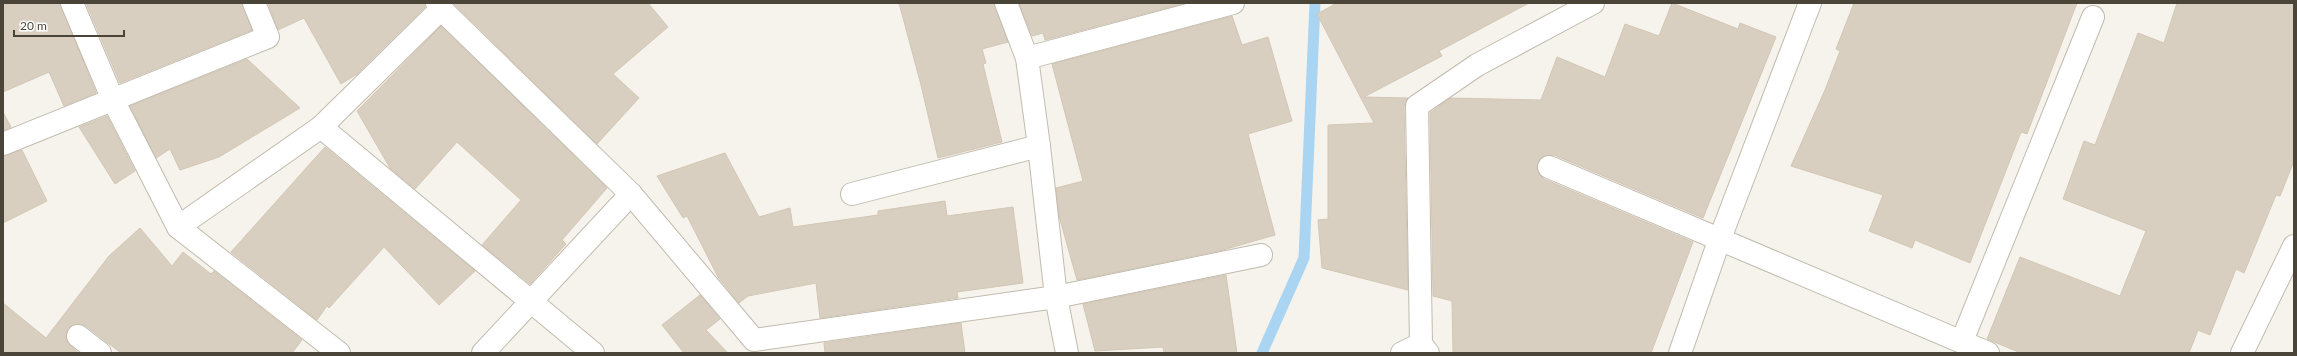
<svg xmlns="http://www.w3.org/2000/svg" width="2297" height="356" font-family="Lato,sans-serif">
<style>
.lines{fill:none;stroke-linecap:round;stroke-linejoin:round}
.stream{stroke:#a9d4f2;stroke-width:11}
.building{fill:#d8cfc1;stroke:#d3c7b4}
.minor-casing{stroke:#c2bbae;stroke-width:24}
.minor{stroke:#fff;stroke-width:22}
</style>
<rect width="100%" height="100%" fill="#f6f3ec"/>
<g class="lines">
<polyline class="stream" points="1262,353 1304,258 1315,3"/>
</g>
<g class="building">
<polygon points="3,3 60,3 96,93 64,106 49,72 3,92"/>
<polygon points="86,3 242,3 252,30 120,83"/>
<polygon points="268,3 425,3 425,7 357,74 341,84 304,18 278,30"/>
<polygon points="453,3 648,3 668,27 613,74 639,98 597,144"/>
<polygon points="899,3 994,3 1008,42 982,49 986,63 983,64 1002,142 938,158 921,85"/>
<polygon points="1019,3 1185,3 1045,40 1043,33 1032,36"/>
<polygon points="1337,3 1529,3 1439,51 1442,56 1364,97 1408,98 1404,106 1408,290 1322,268 1318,220 1328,219 1328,125 1374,123 1317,14"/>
<polygon points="1672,3 1738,29 1740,23 1776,37 1703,218 1554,155 1542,157 1538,162 1537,168 1539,174 1544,179 1693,242 1651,353 1453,353 1452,301 1433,296 1430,113 1450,98 1541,100 1557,57 1605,77 1625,24 1659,36"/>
<polygon points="1854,3 2077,3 2027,134 2021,132 1970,263 1915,240 1912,248 1869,231 1883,195 1791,166 1825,90 1840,51 1836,49"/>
<polygon points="2177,3 2294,3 2294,161 2280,196 2276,195 2244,273 2236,269 2210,335 2198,330 2189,353 2021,353 1987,339 2020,257 2120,296 2146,231 2063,199 2084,141 2095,145 2138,33 2164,43"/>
<polygon points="1232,16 1242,45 1268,37 1292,121 1248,134 1275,235 1223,250 1077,280 1059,216 1056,188 1083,181 1052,64"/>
<polygon points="441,26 607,188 562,240 566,244 530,284 482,245 521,200 457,142 415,189 390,168 357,111"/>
<polygon points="247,59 300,108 219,157 180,170 170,149 156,158 130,106"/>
<polygon points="3,112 11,127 3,131"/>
<polygon points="107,116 135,171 115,184 79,127"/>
<polygon points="325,147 475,271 439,305 384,247 329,308 327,306 317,320 231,252"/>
<polygon points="22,150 47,201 3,223 3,156"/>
<polygon points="725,153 759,217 790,208 793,227 878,215 878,211 945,201 947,216 1013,207 1023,283 957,292 958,298 820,318 816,283 748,296 739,303 718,277 687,216 683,218 657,176"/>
<polygon points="140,228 172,266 183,252 211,274 214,271 302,340 292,353 121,353 86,326 79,324 68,328 66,335 67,341 78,353 3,353 3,303 46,338 109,256"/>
<polygon points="1226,275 1237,353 1164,353 1163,347 1095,351 1083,304"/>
<polygon points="700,295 720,319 706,330 728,353 684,353 662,325"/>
<polygon points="961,323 965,353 825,353 824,343"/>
</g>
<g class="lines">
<defs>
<g id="minor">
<polyline points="72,3 113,100 178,227 339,353"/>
<polyline points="1006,3 1027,58 1039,146 1056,297 1067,353"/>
<polyline points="441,9 631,194 754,340 1056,297 1261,255"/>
<polyline points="1027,58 1233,3"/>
<polyline points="321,127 593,353"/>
<polyline points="3,144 268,37 254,3"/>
<polyline points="1549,167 1988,353"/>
<polyline points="852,194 1039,146"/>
<polyline points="178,227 321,127 441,9 437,3"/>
<polyline points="78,336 100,353"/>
<polyline points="1962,341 2093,17"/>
<polyline points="483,353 631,194"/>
<polyline points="1402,353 1421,344"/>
<polyline points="1428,353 1421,344 1417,106 1477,65 1593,3"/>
<polyline points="1680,353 1719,241 1810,3"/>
<polyline points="2242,353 2294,246"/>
</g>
</defs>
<use href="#minor" class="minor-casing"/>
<use href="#minor" class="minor"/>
</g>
<rect width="2297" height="356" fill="none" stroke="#4b4439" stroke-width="8"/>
<path d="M14 30v6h110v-6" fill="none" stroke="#4b4439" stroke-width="2"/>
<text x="20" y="30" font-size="12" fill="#4b4439" stroke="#ffffff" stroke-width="3" paint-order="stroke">20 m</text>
</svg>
